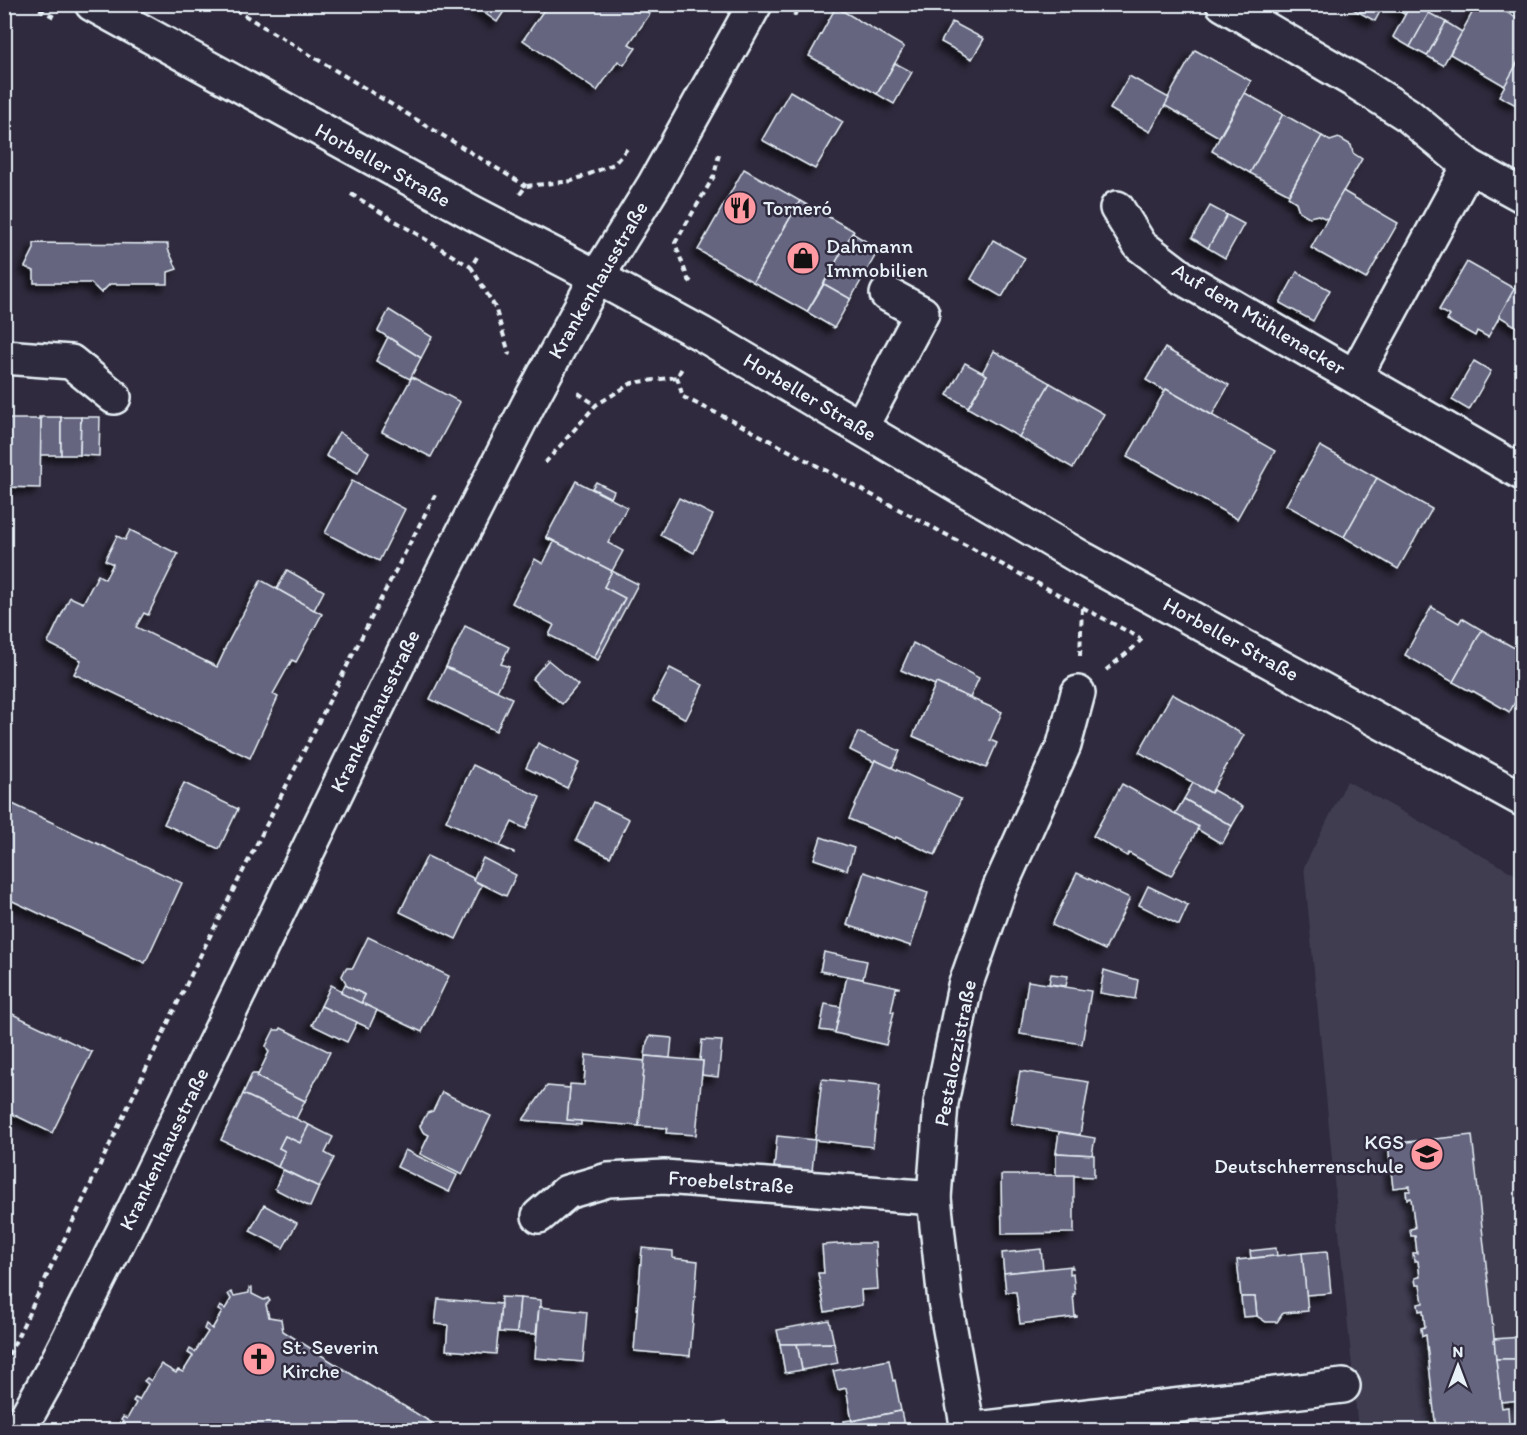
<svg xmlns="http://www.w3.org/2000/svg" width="1527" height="1435" font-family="Itim,sans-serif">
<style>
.built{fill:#3f3c51}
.building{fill:#65657f;stroke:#e8f1f8;stroke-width:1.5;filter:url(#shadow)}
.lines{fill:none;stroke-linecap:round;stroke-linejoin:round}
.minor-casing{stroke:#e8f1f8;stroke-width:38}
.path{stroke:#e8f1f8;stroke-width:4;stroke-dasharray:6 4.5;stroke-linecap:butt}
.minor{stroke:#2f2a3d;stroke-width:33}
.labels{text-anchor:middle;stroke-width:5;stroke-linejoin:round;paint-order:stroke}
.street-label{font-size:21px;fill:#e8f1f8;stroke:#2f2a3d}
.poi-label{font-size:21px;fill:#e8f1f8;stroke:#2f2a3d;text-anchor:start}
</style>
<defs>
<filter id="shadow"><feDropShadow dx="-5.5" dy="5.5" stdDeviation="3" flood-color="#0009"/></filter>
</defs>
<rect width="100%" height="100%" fill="#2f2a3d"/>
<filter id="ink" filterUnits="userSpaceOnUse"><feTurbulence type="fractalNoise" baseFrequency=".0167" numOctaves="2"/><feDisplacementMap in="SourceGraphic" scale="12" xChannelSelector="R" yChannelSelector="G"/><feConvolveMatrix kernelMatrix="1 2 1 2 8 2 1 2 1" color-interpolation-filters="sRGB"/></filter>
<g filter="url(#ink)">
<polygon class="built" points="1347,781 1522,878 1522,1430 1358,1430 1304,867"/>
<g class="building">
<polygon points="472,4 509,4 497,22"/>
<polygon points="548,4 637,4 650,14 629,44 636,48 624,65 618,61 597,91 523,40"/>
<polygon points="1356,4 1384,4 1375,21 1353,9"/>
<polygon points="1387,4 1411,4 1406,15"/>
<polygon points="1411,4 1414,4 1429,13 1410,47 1393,37"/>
<polygon points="1477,4 1492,4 1522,21 1522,54 1505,86 1450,54"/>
<polygon points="836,7 904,47 877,94 809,56"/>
<polygon points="1429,13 1446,22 1427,56 1410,47"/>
<polygon points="952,22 984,39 972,59 941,42"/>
<polygon points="1446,22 1462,32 1443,65 1427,56"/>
<polygon points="1195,50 1251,81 1219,137 1164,105"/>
<polygon points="1518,62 1522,65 1522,93 1516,105 1499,96"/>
<polygon points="895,63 912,72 894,104 877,94"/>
<polygon points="1129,76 1169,98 1150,132 1110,109"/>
<polygon points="790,91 843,122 815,169 762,140"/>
<polygon points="1245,93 1283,114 1250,173 1212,151"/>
<polygon points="1283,114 1322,136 1289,194 1250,173"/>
<polygon points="1322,136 1330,141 1339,138 1351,145 1353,153 1362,159 1327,219 1318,215 1309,217 1299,211 1296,202 1288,197"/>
<polygon points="744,169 800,201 753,282 698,250"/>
<polygon points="1343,191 1398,223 1366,279 1311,248"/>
<polygon points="800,201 854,231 807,312 753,282"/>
<polygon points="1210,206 1227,215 1208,248 1192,238"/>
<polygon points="1227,215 1244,224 1225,258 1208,248"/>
<polygon points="852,233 879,249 850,300 849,298 824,284"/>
<polygon points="993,240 1025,258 1002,297 971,279"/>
<polygon points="34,243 168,244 168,249 177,269 168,272 168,284 110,284 101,293 91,283 34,283 34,271 25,267 34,249"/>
<polygon points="1467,262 1515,289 1488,337 1477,331 1475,336 1447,320 1450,316 1439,310"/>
<polygon points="1297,272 1330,290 1313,321 1280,303"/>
<polygon points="1522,275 1522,330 1499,316"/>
<polygon points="824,284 849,298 850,300 834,328 807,312"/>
<polygon points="389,310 432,337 421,358 378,331"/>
<polygon points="388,337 421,358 410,379 376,361"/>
<polygon points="1165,348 1229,385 1212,415 1166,389 1165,391 1146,380"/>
<polygon points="994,351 1050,383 1019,437 968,408 987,375 982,373"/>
<polygon points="1474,361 1491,371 1469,410 1452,400"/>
<polygon points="965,363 987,375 968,407 947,395"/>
<polygon points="412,377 460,402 431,457 382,432"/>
<polygon points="1050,383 1104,414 1073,468 1019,437"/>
<polygon points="1166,389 1275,451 1237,519 1127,457"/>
<polygon points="39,417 61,417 61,455 40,455 41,419 39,419"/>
<polygon points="61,417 81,417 80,455 61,455"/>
<polygon points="81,417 100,417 99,456 80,455"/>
<polygon points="4,419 41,419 40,488 4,487"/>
<polygon points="339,432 369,452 358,473 326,456"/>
<polygon points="1320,446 1377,478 1344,537 1286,505"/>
<polygon points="1377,478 1432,509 1398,569 1344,537"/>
<polygon points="352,481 405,509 379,561 325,533"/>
<polygon points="576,481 627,507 608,543 623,551 612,571 546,537"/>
<polygon points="596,482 614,491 611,498 592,488"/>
<polygon points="679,498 713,515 694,553 660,535"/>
<polygon points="130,530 178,554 148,615 144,613 136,627 217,667 225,650 224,650 261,580 322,614 296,662 292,660 273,694 278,697 250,758 74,674 81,660 48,643 70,597 83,603 98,575 105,579 113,564 105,560 117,536 125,540"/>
<polygon points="546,537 612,571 604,587 625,598 594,658 549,635 554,625 512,603 535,559 543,564 554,542 546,538"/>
<polygon points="287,570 324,591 314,610 277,589"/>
<polygon points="612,571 638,584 598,660 594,658 625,598 604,587"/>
<polygon points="1432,606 1433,608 1459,623 1462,618 1482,630 1453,682 1405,655"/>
<polygon points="465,626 509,647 501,664 509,667 497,691 446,667"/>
<polygon points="1482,630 1522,652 1522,689 1509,713 1508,712 1508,711 1473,691 1472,692 1453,682"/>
<polygon points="913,643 979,678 970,698 936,683 935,685 901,670"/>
<polygon points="548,660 578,685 562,704 532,679"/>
<polygon points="446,667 512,698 496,731 430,699"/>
<polygon points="670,668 703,685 686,719 653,701"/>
<polygon points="936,683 1002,712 990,740 997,743 986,768 913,736"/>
<polygon points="1172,694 1244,735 1211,793 1139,752"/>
<polygon points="858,732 900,751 892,768 875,760 874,762 850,750"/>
<polygon points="538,743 579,763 567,788 526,768"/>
<polygon points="875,760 961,799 935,855 896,837 895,839 849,819"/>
<polygon points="473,765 540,797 526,829 512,822 500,846 514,852 514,853 446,821"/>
<polygon points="184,783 238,809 219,849 164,824"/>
<polygon points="1193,783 1211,793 1213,790 1243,807 1232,826 1184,799"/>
<polygon points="1122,784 1199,827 1171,876 1129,853 1127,856 1093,836"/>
<polygon points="1184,799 1232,826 1222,844 1197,829 1199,827 1175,814"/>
<polygon points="4,800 182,883 145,963 4,897"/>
<polygon points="594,802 629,819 610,857 576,840"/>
<polygon points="821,837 854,848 847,870 814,859"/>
<polygon points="427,856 473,878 473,880 482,885 456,939 400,912"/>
<polygon points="483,858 516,875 506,896 473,880"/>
<polygon points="864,872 928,893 911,946 847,925"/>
<polygon points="1077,873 1130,898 1105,950 1052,925"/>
<polygon points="1148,886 1188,905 1179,925 1139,905"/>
<polygon points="368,937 449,976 422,1032 361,1003 365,995 345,985 346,983 342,976 346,968 353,968"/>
<polygon points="824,952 867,961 863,979 820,971"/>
<polygon points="1104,970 1138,980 1135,999 1100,993"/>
<polygon points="1051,974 1068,976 1066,986 1049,984"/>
<polygon points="847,976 899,987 899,988 896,988 891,1012 894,1012 886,1045 835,1033"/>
<polygon points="1028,981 1091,991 1082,1044 1020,1034"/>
<polygon points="331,985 342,991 341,993 377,1010 369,1028 321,1006"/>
<polygon points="345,985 365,995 361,1003 341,993"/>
<polygon points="825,1004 841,1007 835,1032 820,1030"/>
<polygon points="321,1006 357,1022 347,1042 312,1025"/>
<polygon points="4,1010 92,1052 52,1133 4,1110"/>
<polygon points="281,1028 330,1052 305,1101 257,1077 269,1052 266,1046 274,1030 280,1030"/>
<polygon points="650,1036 672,1038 670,1058 645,1056 647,1042"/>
<polygon points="702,1040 722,1041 718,1077 702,1075 703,1061 700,1061"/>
<polygon points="586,1055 645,1061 639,1126 567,1120 570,1084 584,1085"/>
<polygon points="645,1056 703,1061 696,1135 666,1133 667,1128 639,1126"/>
<polygon points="1020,1071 1089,1082 1080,1135 1011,1124"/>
<polygon points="252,1074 258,1074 257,1077 305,1101 296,1119 243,1094"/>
<polygon points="822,1079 880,1085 873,1147 815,1140"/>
<polygon points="547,1086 570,1088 567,1120 581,1121 581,1125 523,1120"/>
<polygon points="442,1092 491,1116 462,1175 420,1154 429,1135 423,1132 420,1126 427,1113 433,1111"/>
<polygon points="243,1094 309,1125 300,1143 285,1136 279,1148 285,1151 278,1167 221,1140"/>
<polygon points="309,1125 333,1137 325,1153 334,1158 319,1187 278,1167 285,1151 279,1148 285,1136 300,1143"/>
<polygon points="1059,1132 1095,1138 1092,1155 1056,1153"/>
<polygon points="1472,1135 1501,1402 1502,1408 1508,1407 1509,1424 1503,1425 1504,1430 1436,1430 1426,1335 1422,1336 1421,1328 1425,1327 1423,1310 1419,1311 1418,1304 1423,1303 1420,1285 1416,1285 1415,1278 1420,1277 1418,1261 1414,1261 1413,1253 1417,1253 1415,1236 1411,1236 1410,1229 1415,1228 1411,1198 1407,1199 1406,1191 1410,1191 1410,1186 1393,1188 1388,1144"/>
<polygon points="777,1136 815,1140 812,1172 774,1169"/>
<polygon points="405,1150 457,1175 449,1192 397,1167"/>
<polygon points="1056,1153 1094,1155 1094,1177 1056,1175"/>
<polygon points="283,1170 319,1187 310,1207 275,1189"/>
<polygon points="1001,1175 1074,1175 1074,1233 1002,1234"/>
<polygon points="264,1205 297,1223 283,1248 250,1231"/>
<polygon points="853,1243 875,1243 878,1289 861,1290 862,1305 825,1312 818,1273 824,1273 822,1245"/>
<polygon points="642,1248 673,1251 673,1258 698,1261 690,1356 634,1351"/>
<polygon points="1276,1248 1277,1256 1251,1258 1250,1251"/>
<polygon points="1041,1249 1043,1269 1004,1273 1002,1253"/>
<polygon points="1327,1251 1331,1293 1306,1295 1302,1253"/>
<polygon points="1302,1253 1308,1311 1283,1313 1277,1322 1266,1322 1257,1316 1255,1297 1241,1297 1237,1260"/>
<polygon points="1072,1266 1073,1268 1070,1268 1070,1274 1073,1273 1075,1294 1073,1294 1075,1316 1077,1316 1077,1317 1020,1324 1016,1292 1006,1292 1004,1273"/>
<polygon points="249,1288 252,1288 252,1294 264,1300 268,1298 270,1301 266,1305 269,1317 281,1319 283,1331 367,1384 434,1424 430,1430 352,1430 342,1425 338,1430 120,1430 124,1422 121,1420 123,1417 127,1419 136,1403 133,1401 135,1398 139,1400 148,1384 144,1381 147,1378 151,1381 161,1364 176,1373 178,1370 183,1372 193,1356 188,1353 190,1349 195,1352 208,1332 204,1329 206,1324 212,1329 222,1312 218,1310 220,1306 225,1309 231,1299 228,1294 231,1292 234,1296 249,1293"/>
<polygon points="501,1297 520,1298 517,1333 499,1332"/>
<polygon points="1241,1297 1255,1297 1257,1316 1243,1317"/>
<polygon points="520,1298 541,1300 541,1308 539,1307 536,1334 517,1333"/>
<polygon points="438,1299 501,1304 496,1354 446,1350 448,1325 435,1324"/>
<polygon points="539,1307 587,1312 583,1362 535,1358"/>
<polygon points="829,1320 834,1343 780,1344 777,1330"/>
<polygon points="1522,1337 1522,1359 1496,1359 1494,1339"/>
<polygon points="834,1343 838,1363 802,1370 797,1344"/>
<polygon points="780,1344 797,1344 802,1370 785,1373"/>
<polygon points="1496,1359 1522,1359 1522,1400 1501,1402"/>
<polygon points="889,1360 893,1381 895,1380 901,1411 852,1421 846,1388 838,1390 833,1371"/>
<polygon points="901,1411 905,1430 846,1430 844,1421 852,1420 852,1421"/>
<polygon points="726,1421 728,1430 686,1430 686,1429"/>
</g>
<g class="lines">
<defs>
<g id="minor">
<polyline points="92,4 473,213 597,277 702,334 1083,559 1522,799"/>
<polyline points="1223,4 1353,80 1408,115 1469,166 1522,195"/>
<polyline points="1117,208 1140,245 1183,278 1522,473"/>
<polyline points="4,357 71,362 114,397"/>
<polyline points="1355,376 1469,166"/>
<polyline points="861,427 922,313 887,294"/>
<polyline points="539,1216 567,1192 608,1180 664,1177 934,1198"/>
<polyline points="19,1430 57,1362 123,1232 436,586 528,405 597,277 654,185 755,4"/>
<polyline points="968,1430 945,1301 934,1198 941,1103 965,986 1000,887 1064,745 1078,693"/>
<polyline points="968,1430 1343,1386"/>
</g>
</defs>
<use href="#minor" class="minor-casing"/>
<g class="path">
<polyline points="30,4 56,18"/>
<polyline points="226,4 526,186"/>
<polyline points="4,7 5,4"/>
<polyline points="794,16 800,4"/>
<polyline points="351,194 471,267"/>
<polyline points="520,194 526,186 572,181 614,164 627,149"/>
<polyline points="477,257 471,267 495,307 509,353 508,355"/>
<polyline points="691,282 688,279 675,243 714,176 719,154"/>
<polyline points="677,377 683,397 735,422 1140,638"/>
<polyline points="578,393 596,405"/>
<polyline points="545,463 596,405 632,383 677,377 682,368"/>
<polyline points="1080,656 1082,607"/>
<polyline points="1106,670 1132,649 1142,639"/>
<polyline points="4,1365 204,948 385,591 435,495"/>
</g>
<use href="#minor" class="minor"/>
</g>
</g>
<defs>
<symbol id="restaurant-disc" viewBox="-11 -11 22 22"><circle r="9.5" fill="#ff9aa2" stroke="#2f2a3d"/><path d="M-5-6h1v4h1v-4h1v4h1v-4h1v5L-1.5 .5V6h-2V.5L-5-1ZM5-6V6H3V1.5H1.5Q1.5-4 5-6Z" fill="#111"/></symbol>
<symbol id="shop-disc" viewBox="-11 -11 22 22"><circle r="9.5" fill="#ff9aa2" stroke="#2f2a3d"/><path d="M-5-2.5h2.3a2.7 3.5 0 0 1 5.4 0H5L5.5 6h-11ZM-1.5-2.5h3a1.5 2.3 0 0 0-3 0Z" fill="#111"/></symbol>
<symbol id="school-disc" viewBox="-11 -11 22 22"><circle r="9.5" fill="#ff9aa2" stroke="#2f2a3d"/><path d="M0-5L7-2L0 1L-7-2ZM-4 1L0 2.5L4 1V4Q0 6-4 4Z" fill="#111"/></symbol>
<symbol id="church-disc" viewBox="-11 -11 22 22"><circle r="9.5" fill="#ff9aa2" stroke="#2f2a3d"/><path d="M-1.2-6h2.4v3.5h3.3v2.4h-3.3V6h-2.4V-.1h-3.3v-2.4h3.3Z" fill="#111"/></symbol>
</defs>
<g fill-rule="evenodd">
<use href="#restaurant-disc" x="721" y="189" width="38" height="38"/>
<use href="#shop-disc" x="784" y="239" width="38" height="38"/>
<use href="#school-disc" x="1408" y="1135" width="38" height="38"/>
<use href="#church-disc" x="240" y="1340" width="38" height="38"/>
</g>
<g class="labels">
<g class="street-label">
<text transform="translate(383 165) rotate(29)" y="7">Horbeller Straße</text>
<text transform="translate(598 280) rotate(-60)" y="7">Krankenhausstraße</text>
<text transform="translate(1259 319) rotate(31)" y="7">Auf dem Mühlenacker</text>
<text transform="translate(810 397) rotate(31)" y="7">Horbeller Straße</text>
<text transform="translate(1231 639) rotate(29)" y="7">Horbeller Straße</text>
<text transform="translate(375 711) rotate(-64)" y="7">Krankenhausstraße</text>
<text transform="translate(955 1053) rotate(-79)" y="7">Pestalozzistraße</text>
<text transform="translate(164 1149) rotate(-64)" y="7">Krankenhausstraße</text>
<text transform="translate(731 1182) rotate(4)" y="7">Froebelstraße</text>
</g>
<g class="poi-label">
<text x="763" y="215">Torneró</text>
<text x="826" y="253">Dahmann<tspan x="826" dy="24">Immobilien</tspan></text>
<text x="1404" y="1149" text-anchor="end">KGS<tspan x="1404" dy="24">Deutschherrenschule</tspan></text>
<text x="282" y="1354">St. Severin<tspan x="282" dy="24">Kirche</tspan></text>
</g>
</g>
<rect width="1527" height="1435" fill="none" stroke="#2f2a3d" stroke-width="24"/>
<rect x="12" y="12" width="1503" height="1411" fill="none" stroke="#e8f1f8" stroke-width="2" filter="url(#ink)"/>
<g transform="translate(1458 1366)" stroke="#2f2a3d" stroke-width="4.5" paint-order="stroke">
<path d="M0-4.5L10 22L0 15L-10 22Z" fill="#e8f1f8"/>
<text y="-9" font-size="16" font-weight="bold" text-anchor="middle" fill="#e8f1f8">N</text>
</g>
</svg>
